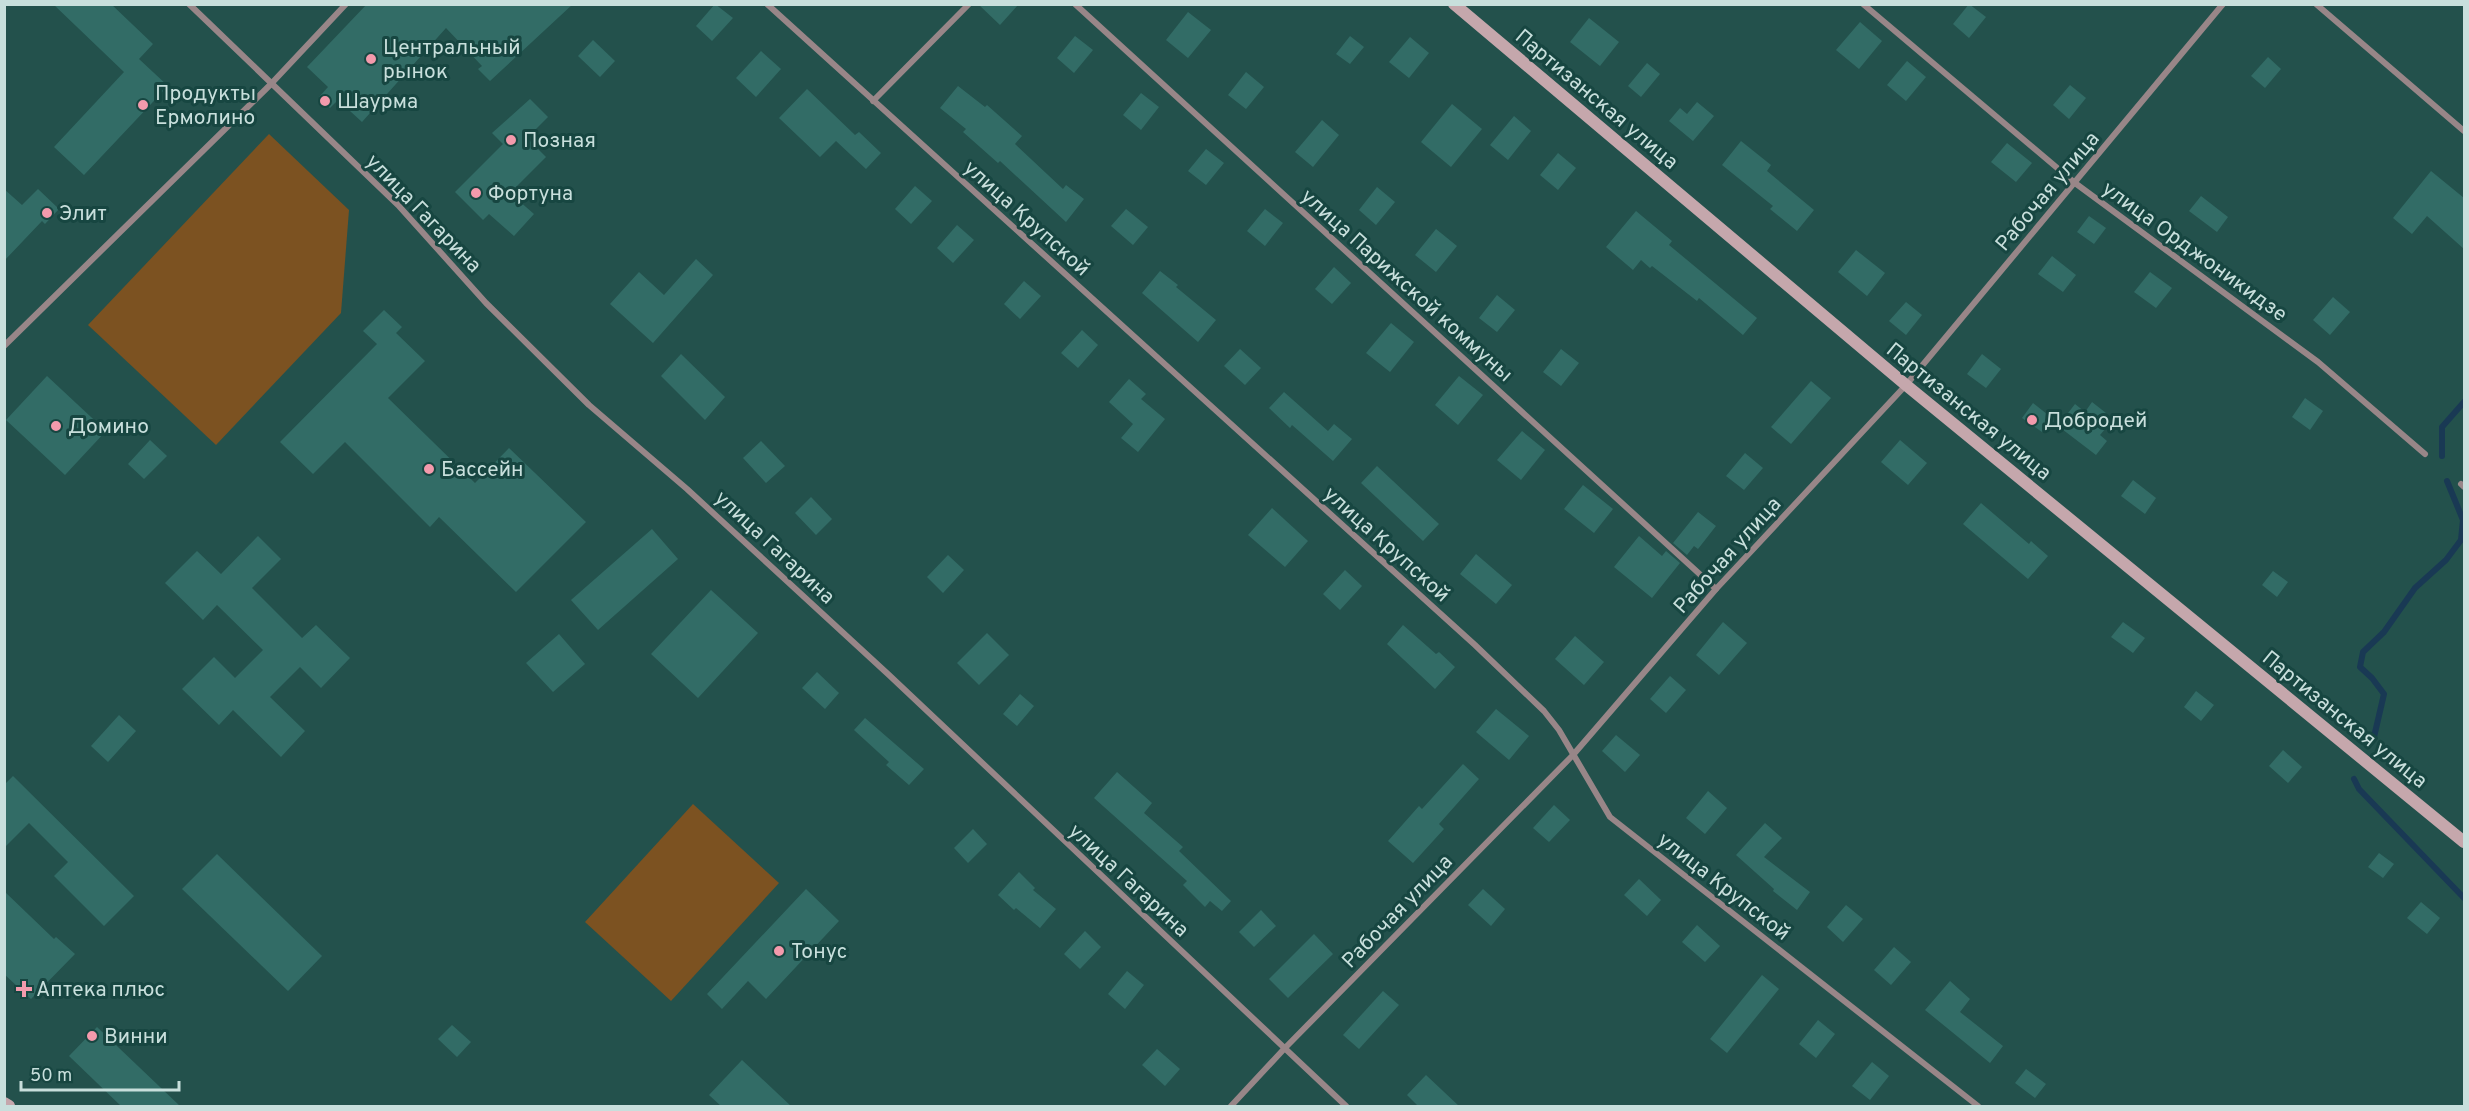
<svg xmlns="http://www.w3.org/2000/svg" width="2469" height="1111" font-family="Overpass,sans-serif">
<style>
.green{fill:#7c5221}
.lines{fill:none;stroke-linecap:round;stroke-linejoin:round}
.stream{stroke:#193954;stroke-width:6}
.building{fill:#326c66}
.street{stroke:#988688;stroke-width:6}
.secondary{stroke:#c5a7ac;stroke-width:12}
.poi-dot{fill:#f39aac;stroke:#174641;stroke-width:2}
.labels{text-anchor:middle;stroke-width:6;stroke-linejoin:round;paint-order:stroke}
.poi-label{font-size:21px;fill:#c8dfdc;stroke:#174641;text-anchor:start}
.street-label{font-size:21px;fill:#c8dfdc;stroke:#174641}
</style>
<rect width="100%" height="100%" fill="#23514c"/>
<g class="green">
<polygon points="269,134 349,210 341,313 216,445 88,325"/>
<polygon points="693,804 779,883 671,1001 585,922"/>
</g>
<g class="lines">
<g class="stream">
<polyline points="2442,456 2442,427 2464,402"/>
<polyline points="2374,737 2384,694 2372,678 2360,667 2363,652 2384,632 2415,588 2446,560 2461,540 2463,520 2447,481"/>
<polyline points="2354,779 2359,789 2464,898"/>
</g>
</g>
<g class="building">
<polygon points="53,4 111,4 153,44 139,59 168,86 84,175 54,147 124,72"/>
<polygon points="367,4 573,4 490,81 478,69 482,66 446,28 362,122 338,100 330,108 319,97 328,87 307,67"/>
<polygon points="715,4 733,18 712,41 696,26"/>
<polygon points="978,4 1019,4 1000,25"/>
<polygon points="1969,4 1986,17 1969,38 1953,24"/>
<polygon points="1188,12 1211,30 1188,58 1166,40"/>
<polygon points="1589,18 1619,42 1600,66 1570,42"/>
<polygon points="1860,22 1882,41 1859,69 1836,50"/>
<polygon points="1075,36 1093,50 1074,73 1057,58"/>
<polygon points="1350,36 1364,47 1350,64 1336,54"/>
<polygon points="1410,37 1429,53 1409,78 1389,62"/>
<polygon points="593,40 615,61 600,77 578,56"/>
<polygon points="761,51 781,69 756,97 736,78"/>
<polygon points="2268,57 2281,69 2265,88 2251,76"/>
<polygon points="1907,61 1926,77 1906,101 1887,85"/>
<polygon points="1647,63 1660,74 1641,97 1628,86"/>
<polygon points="1246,72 1264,87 1246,109 1228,95"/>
<polygon points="2070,85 2086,98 2069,119 2053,105"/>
<polygon points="958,86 985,107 987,105 1022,136 1015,144 1063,189 1066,185 1084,199 1066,222 1000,161 998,163 963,132 966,129 940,108"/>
<polygon points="807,89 855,135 859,132 881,153 866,169 836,141 820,157 779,118"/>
<polygon points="1141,93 1159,107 1141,130 1123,115"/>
<polygon points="530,99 548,117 527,138 546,157 510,193 534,214 514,236 489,214 483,220 455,192 503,144 492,133"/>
<polygon points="1697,102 1714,116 1693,141 1669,121 1680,108 1687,114"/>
<polygon points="1452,104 1482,129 1451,167 1421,142"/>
<polygon points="1514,116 1531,131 1508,160 1490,145"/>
<polygon points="1322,120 1339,135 1313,167 1295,152"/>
<polygon points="1741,141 1771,165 1767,171 1814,210 1797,231 1770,209 1773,206 1722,165"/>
<polygon points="2007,143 2032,163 2016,182 1991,162"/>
<polygon points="1206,149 1224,163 1206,185 1188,171"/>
<polygon points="1558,153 1576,168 1558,190 1540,175"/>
<polygon points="2431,171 2464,198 2464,249 2427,216 2412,234 2393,218"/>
<polygon points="915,186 932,201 911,224 895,209"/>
<polygon points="1377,187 1395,202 1376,225 1359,210"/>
<polygon points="4,189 22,205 38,189 59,209 45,224 42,221 4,261"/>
<polygon points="2201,196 2228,217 2217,232 2189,211"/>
<polygon points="1126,209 1148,227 1133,245 1111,226"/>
<polygon points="1265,209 1283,223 1265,246 1247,231"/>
<polygon points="1636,211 1672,241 1669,245 1757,318 1743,335 1699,298 1697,301 1652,266 1650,268 1641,260 1633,270 1606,247"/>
<polygon points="2089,216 2106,228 2094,244 2077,232"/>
<polygon points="957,225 974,240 953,263 937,248"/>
<polygon points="1436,229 1457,246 1436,272 1415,255"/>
<polygon points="1856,250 1885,273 1867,296 1838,272"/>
<polygon points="2052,256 2076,275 2063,292 2038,274"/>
<polygon points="696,259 713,275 653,343 610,304 639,272 664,295"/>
<polygon points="1334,267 1351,283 1332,304 1315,289"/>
<polygon points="1160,271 1178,285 1176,287 1216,320 1198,342 1142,293"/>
<polygon points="2150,272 2172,288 2156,308 2134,292"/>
<polygon points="1024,281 1041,296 1020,319 1004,304"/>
<polygon points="1497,295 1515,310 1497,332 1479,318"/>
<polygon points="2333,297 2350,312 2330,335 2313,320"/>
<polygon points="1906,302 1922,315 1906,335 1889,321"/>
<polygon points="384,310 402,327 396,333 425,361 388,398 475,483 509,448 586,522 516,592 439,517 430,527 345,442 313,474 280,442 377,344 363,331"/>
<polygon points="1391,323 1414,342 1390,372 1366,353"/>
<polygon points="1082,330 1098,345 1078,368 1061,353"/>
<polygon points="1240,349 1261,368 1245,385 1224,366"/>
<polygon points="1561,349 1579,363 1561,386 1543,372"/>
<polygon points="681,354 725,397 705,420 661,376"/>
<polygon points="1982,354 2001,369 1986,388 1967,374"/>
<polygon points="47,376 106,431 65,475 6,420"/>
<polygon points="1459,376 1483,395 1458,425 1435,405"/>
<polygon points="1129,379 1146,394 1141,399 1165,419 1138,452 1121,438 1133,424 1109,402"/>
<polygon points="1811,381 1831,398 1791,444 1771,427"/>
<polygon points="1284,392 1328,431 1334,424 1352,439 1333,461 1292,425 1290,428 1269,408"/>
<polygon points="2305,398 2323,411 2310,430 2292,417"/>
<polygon points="2092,402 2106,413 2099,423 2106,428 2100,435 2107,441 2096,455 2058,426 2075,404 2085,412"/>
<polygon points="2033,403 2052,418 2042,432 2022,418"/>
<polygon points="1522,431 1545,450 1521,480 1497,460"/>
<polygon points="150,440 167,456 144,479 128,464"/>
<polygon points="1900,440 1927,463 1908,485 1881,462"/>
<polygon points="761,441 785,466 766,483 743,458"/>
<polygon points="1745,453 1763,468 1744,490 1726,476"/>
<polygon points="1377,466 1439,524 1423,541 1361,483"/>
<polygon points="2133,480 2156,498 2145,514 2121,496"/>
<polygon points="1583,485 1613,509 1594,533 1564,509"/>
<polygon points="811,497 832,519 816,535 795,513"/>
<polygon points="1981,503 2029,544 2031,541 2048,556 2028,579 1963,524"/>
<polygon points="1272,508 1308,541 1285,567 1248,535"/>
<polygon points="1698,512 1716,526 1698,549 1694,546 1687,555 1673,543"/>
<polygon points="652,529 678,559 598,630 571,600"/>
<polygon points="258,536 281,559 252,588 302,638 316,625 350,658 321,688 300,667 270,697 305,731 281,757 233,710 219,725 182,689 214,657 235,678 263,650 217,605 203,620 165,583 197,551 221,574"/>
<polygon points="1639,536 1662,556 1666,551 1680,563 1652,598 1614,567"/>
<polygon points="1476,554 1512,585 1496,604 1460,574"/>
<polygon points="948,555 964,570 943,593 927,577"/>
<polygon points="1345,570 1362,586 1340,610 1323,594"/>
<polygon points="2273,571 2288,582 2277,597 2262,585"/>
<polygon points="711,590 758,633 698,698 651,654"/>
<polygon points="1723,622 1747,643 1719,675 1696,655"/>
<polygon points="2123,622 2145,638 2133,653 2111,637"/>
<polygon points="1403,625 1436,654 1439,652 1455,667 1435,689 1387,644"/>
<polygon points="987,633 1009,655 979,685 957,663"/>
<polygon points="559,634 585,664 553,692 526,663"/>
<polygon points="1575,636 1604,662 1584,685 1555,659"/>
<polygon points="817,672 839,693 825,709 802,688"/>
<polygon points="1670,676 1686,690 1666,713 1650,699"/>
<polygon points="2196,691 2214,705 2201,721 2184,707"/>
<polygon points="1020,694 1034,706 1017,726 1003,714"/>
<polygon points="1496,709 1529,736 1509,760 1476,732"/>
<polygon points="119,715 136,731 108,762 91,746"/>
<polygon points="865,718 924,769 909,785 886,765 889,762 854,730"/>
<polygon points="1616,735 1640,755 1625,772 1602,751"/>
<polygon points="2283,750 2302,767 2288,783 2269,766"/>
<polygon points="1463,764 1479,779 1439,824 1444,829 1413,863 1388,841 1419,806 1422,809"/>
<polygon points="1117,772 1152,803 1144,813 1183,847 1179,851 1231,901 1222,911 1210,901 1205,907 1183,885 1187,881 1094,798"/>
<polygon points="13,776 134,896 104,926 54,876 68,862 29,823 4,848 4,785"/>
<polygon points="1708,791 1727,808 1705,834 1686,818"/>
<polygon points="1554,805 1570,820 1549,842 1533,828"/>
<polygon points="1765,823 1782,838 1764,857 1810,892 1797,910 1773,891 1774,889 1736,855"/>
<polygon points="973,829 987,844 968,863 954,848"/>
<polygon points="2379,853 2394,864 2383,878 2368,867"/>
<polygon points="217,854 322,956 288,991 182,889"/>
<polygon points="1019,872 1035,888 1033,890 1056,909 1040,928 1016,908 1014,910 998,895"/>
<polygon points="1639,879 1661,900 1647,916 1624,895"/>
<polygon points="806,889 839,921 766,999 748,981 722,1009 707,994"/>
<polygon points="1483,889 1505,909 1491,926 1468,905"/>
<polygon points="4,891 54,939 56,937 75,954 31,999 4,974"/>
<polygon points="2421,902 2440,918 2427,934 2407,918"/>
<polygon points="1846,905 1863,919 1843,942 1827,927"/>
<polygon points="1261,910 1276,926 1254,947 1239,932"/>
<polygon points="1697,925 1720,946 1705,962 1682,942"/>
<polygon points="1085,931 1101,947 1080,969 1064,954"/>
<polygon points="1314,934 1333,954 1288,998 1269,979"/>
<polygon points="1894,947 1911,962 1891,985 1874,970"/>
<polygon points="1127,971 1144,985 1125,1009 1108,994"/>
<polygon points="1762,975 1779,989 1727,1053 1710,1039"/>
<polygon points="1950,981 1970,999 1960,1012 2003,1046 1990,1063 1925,1010"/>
<polygon points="1383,991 1399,1005 1359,1049 1343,1035"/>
<polygon points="1818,1020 1835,1034 1816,1058 1799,1044"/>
<polygon points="452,1025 471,1042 457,1057 438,1039"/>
<polygon points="97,1027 181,1107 122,1107 69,1056"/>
<polygon points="1157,1049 1180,1069 1165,1086 1142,1065"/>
<polygon points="742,1060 792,1107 722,1107 709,1095"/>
<polygon points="1872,1062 1889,1076 1870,1100 1852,1086"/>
<polygon points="2026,1069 2046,1084 2035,1098 2015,1083"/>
<polygon points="1426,1075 1460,1107 1419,1107 1407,1095"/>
</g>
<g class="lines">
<g class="street">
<polyline points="189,4 398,205 486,303 589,405 687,489 889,675 1346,1106"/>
<polyline points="767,4 1475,645 1544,711 1559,730 1610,817 1978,1106"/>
<polyline points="1075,4 1716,589"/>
<polyline points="1863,4 2075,183 2318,362 2425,454"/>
<polyline points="2316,4 2464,131"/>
<polyline points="873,101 969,4"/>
<polyline points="4,346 270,85 346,4"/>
<polyline points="2461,484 2464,487"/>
<polyline points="1231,1106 1284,1049 1573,755 1716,589 1906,385 2223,4"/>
</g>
<g class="secondary">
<polyline points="1454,4 1906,385 2464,842"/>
<polyline points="4,1103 9,1106"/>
</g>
</g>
<g class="poi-dot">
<circle cx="371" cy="59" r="6"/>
<circle cx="325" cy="101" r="6"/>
<circle cx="143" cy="105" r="6"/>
<circle cx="511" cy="140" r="6"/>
<circle cx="476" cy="193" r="6"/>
<circle cx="47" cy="213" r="6"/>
<circle cx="2032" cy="420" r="6"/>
<circle cx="56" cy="426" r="6"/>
<circle cx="429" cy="469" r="6"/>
<circle cx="779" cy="951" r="6"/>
<path d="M21 980h6v6h6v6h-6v6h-6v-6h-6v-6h6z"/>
<circle cx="92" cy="1036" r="6"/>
</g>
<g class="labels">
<g class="poi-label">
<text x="383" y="54">Центральный<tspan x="383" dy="24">рынок</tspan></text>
<text x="155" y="100">Продукты<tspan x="155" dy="24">Ермолино</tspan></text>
<text x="337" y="108">Шаурма</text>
<text x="523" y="147">Позная</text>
<text x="488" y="200">Фортуна</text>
<text x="59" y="220">Элит</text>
<text x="2044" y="427">Добродей</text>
<text x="68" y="433">Домино</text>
<text x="441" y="476">Бассейн</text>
<text x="791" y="958">Тонус</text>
<text x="36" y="996">Аптека плюс</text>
<text x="104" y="1043">Винни</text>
</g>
<g class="street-label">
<text transform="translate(1597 99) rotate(40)" y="7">Партизанская улица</text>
<text transform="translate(2047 191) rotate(-50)" y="7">Рабочая улица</text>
<text transform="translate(424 213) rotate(46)" y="7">улица Гагарина</text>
<text transform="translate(1027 218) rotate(42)" y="7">улица Крупской</text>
<text transform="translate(2195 251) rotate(36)" y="7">улица Орджоникидзе</text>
<text transform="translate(1407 285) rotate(42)" y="7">улица Парижской коммуны</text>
<text transform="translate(1969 411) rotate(39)" y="7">Партизанская улица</text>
<text transform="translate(1387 544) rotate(42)" y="7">улица Крупской</text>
<text transform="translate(775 547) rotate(43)" y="7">улица Гагарина</text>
<text transform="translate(1727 555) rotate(-48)" y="7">Рабочая улица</text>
<text transform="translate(2345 719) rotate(39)" y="7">Партизанская улица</text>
<text transform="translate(1129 880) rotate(43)" y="7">улица Гагарина</text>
<text transform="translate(1724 886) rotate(38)" y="7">улица Крупской</text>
<text transform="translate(1397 911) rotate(-46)" y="7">Рабочая улица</text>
</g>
</g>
<rect width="2469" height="1111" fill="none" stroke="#c8dfdc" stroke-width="12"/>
<path d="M21 1081v9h158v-9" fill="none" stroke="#c8dfdc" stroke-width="3"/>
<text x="30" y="1081" font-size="18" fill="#c8dfdc" stroke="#174641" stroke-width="4.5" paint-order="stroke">50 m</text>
</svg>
